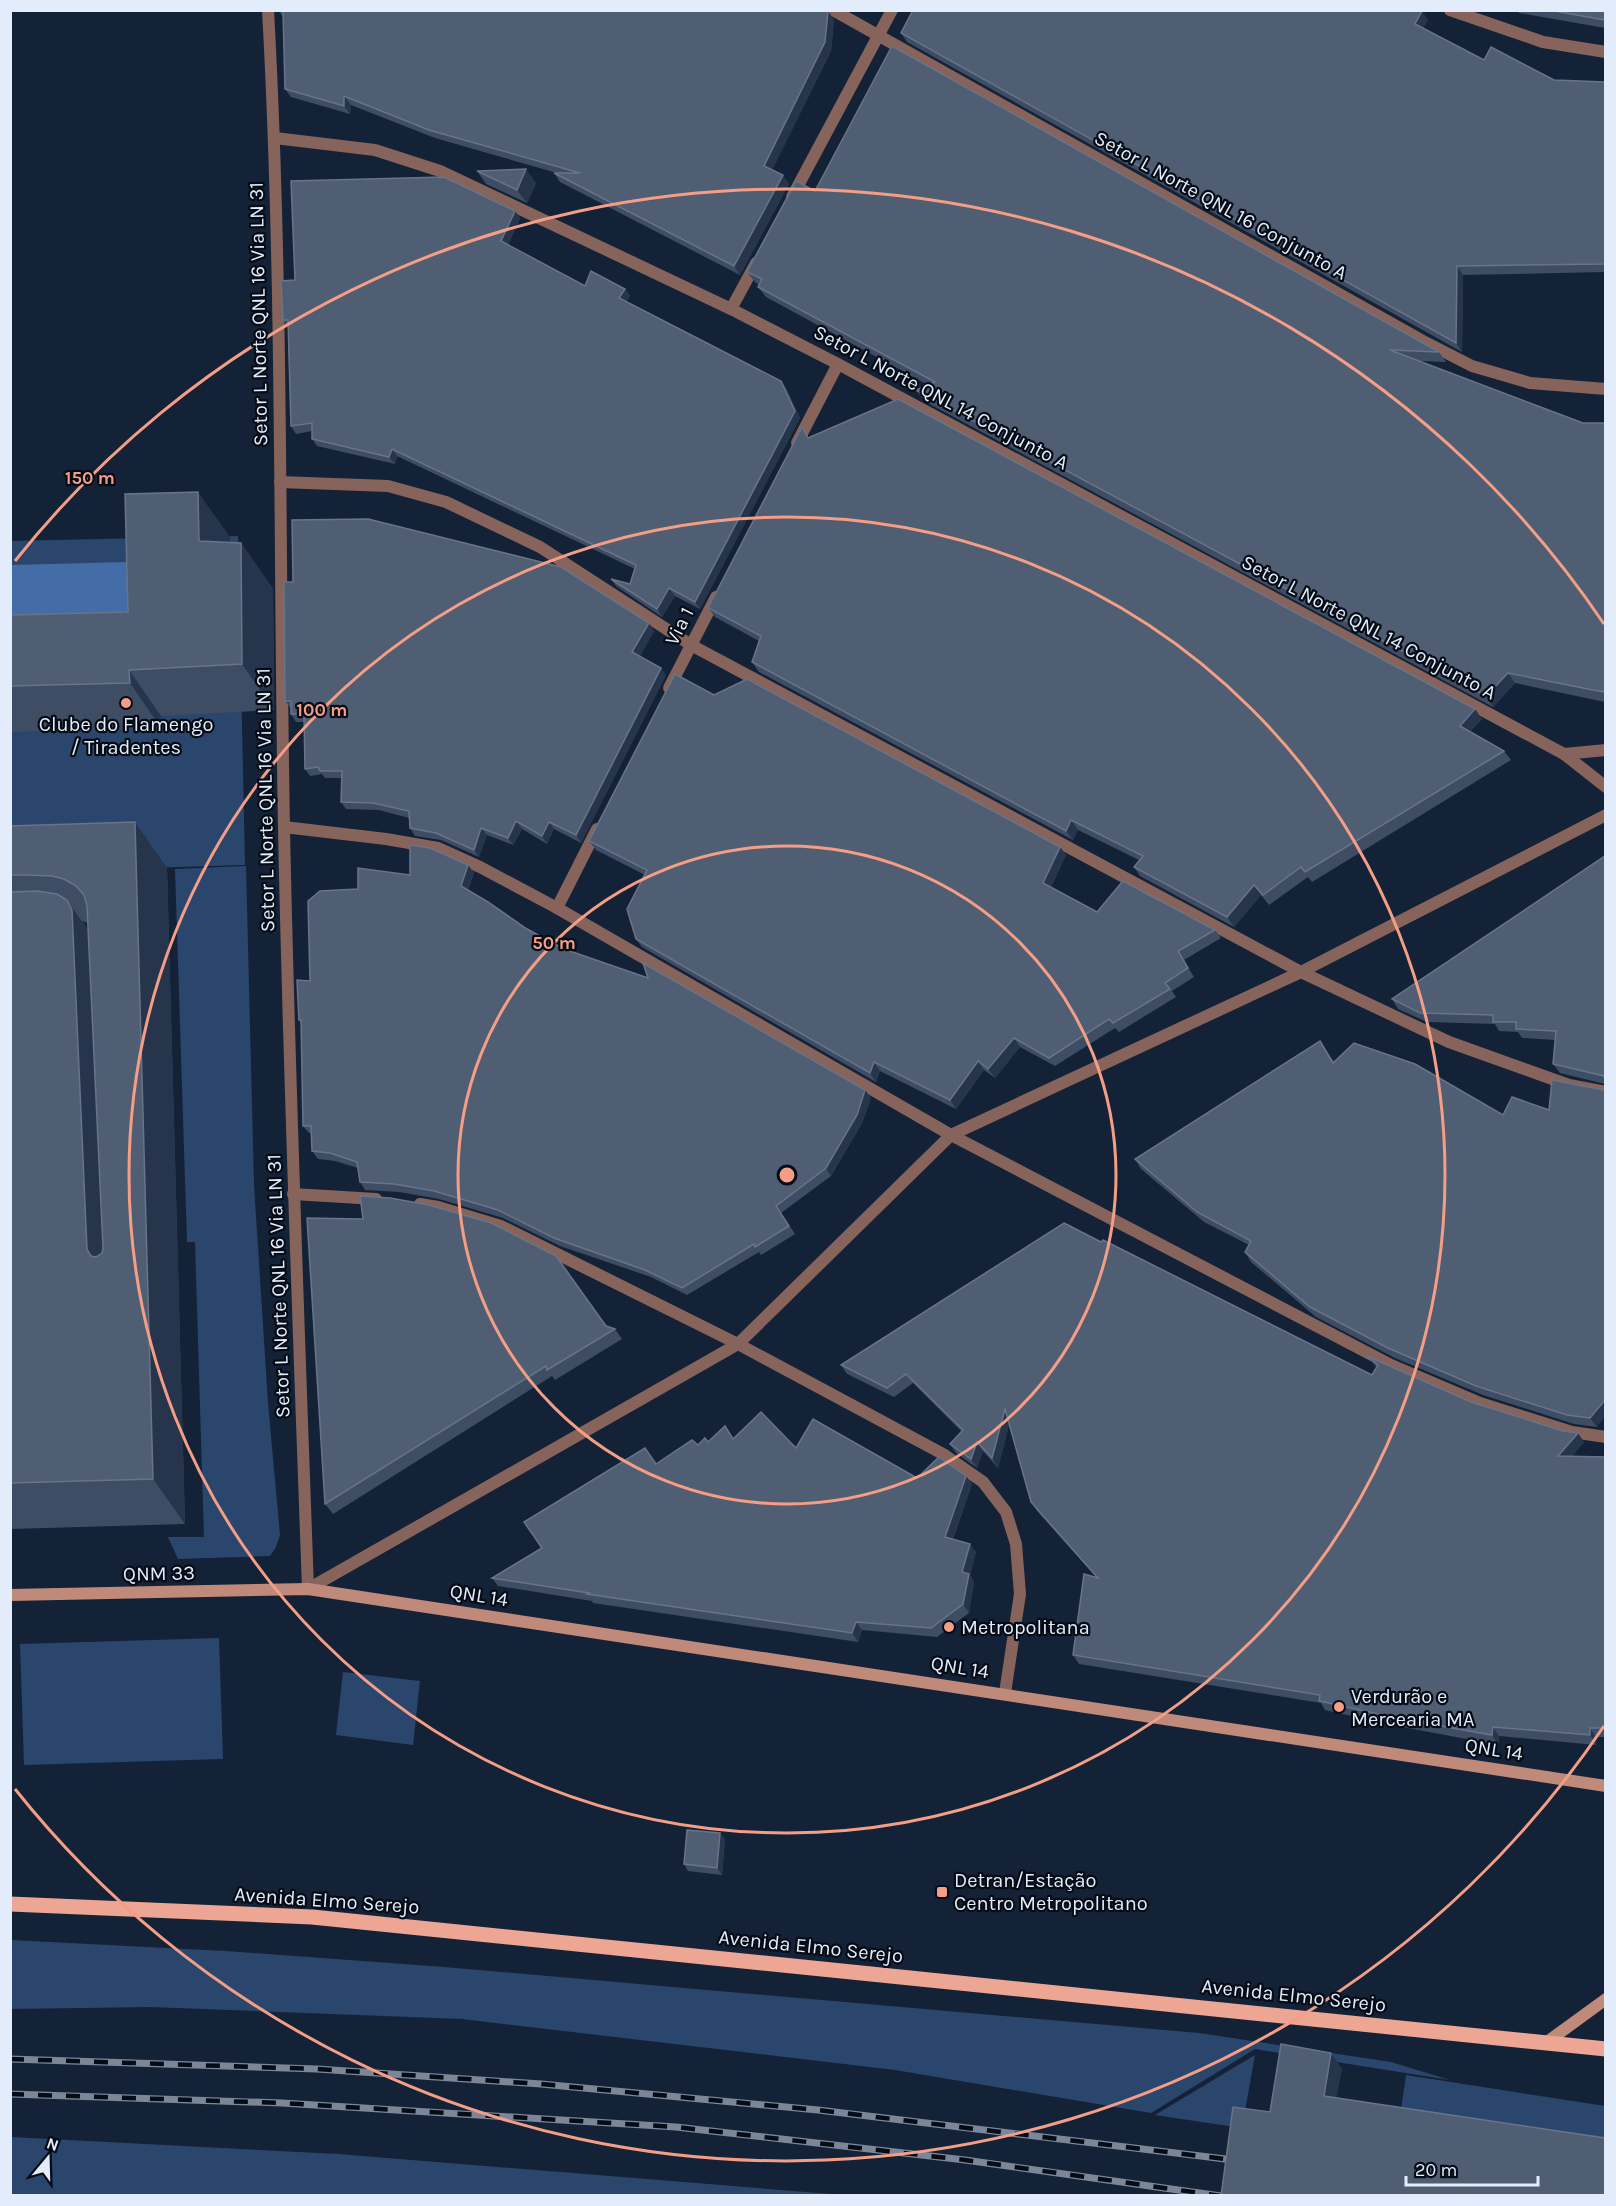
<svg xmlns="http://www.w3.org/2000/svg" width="1616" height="2206" font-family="Karla,sans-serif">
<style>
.green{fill:#2b466c}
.water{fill:#446ca7}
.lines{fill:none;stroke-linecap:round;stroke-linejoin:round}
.street{stroke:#86645b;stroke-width:12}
.secondary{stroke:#bf8a7a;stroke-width:12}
.primary{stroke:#eca693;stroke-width:15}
.rail-casing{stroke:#7b8799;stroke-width:7}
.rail{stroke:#060c15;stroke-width:4.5;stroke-dasharray:14;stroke-linecap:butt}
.wall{fill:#3e4d63;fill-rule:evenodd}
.shaded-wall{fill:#26354b}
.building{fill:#505e74;stroke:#677489;stroke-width:1.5}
.ring{fill:none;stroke:#f49e86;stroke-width:3}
.poi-dot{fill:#f49e86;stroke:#060c15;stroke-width:2}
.labels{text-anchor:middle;stroke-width:4.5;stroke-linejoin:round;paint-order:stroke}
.street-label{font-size:20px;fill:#e3ecfb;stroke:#060c15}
.poi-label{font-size:20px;fill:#e3ecfb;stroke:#060c15;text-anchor:start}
.centre{fill:#f49e86;stroke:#060c15;stroke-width:3}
.ring-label{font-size:18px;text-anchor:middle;font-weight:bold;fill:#f49e86;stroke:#060c15;stroke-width:4.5;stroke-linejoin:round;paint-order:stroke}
</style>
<rect width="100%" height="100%" fill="#142237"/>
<g class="green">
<polygon points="238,536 245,865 11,872 10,541"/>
<polygon points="246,866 254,1185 268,1403 280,1535 276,1547 270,1556 178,1559 168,1537 204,1537 195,1242 187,1242 175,869"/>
<polygon points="219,1638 223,1759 24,1765 20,1644"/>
<polygon points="343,1672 420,1681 413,1745 336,1735"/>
<polygon points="10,1940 226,1951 444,1967 1199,2033 1391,2062 1450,2080 1255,2049 1151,2113 895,2070 462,2019 150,2007 11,2009"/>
<polygon points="1255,2055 1242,2128 1155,2115"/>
<polygon points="1406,2075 1605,2106 1605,2151 1401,2110"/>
<polygon points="11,2137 338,2154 843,2195 11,2195"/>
</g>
<polygon class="water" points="128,562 130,643 11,646 10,565"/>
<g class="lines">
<g class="street">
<path d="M268,10C283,282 279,555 284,828C289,1081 299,1335 308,1589L738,1344L951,1135L1301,972L1606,815"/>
<polyline points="833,10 1423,341 1472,366 1530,383 1606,389"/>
<polyline points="1450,10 1543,42 1606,52"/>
<polyline points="275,138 375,150 440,171 731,309 838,364 1564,754 1606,787"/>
<polyline points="792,197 892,10"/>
<polyline points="731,309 756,263"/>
<polyline points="797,443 838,364"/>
<polyline points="280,482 388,486 446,502 540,547 691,645 1301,972 1449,1042 1569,1085 1606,1092"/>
<polyline points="669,688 716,597"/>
<polyline points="1564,754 1606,750"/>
<polyline points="284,827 386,839 438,848 480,867 557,908 951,1135 1391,1365 1480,1403 1572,1432 1606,1437"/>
<polyline points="557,908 597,829"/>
<polyline points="293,1194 376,1199"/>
<polyline points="420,1204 438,1207 501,1226 738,1344 943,1454 983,1482 1006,1512 1016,1544 1020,1594 1005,1693"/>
</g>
<g class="secondary">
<polyline points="10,1595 308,1589 1606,1786"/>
<polyline points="1547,2042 1606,1999"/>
</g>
<polyline class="primary" points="10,1904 312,1917 1606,2049"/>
<defs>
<g id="rail">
<polyline points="10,2059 317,2069 541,2084 818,2110 1242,2161"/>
<polyline points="10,2094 282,2103 676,2127 965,2160 1221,2196"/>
</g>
</defs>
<use href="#rail" class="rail-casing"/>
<use href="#rail" class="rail"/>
</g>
<g class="wall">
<polygon points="1517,10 1605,10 1605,28 1519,13"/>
<polygon points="279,11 828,11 834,20 831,51 772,170 789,184 740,275 560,182 554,173 557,173 435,138 351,105 350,114 291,97 285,89 283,17"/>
<polygon points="1428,20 1423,28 1484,60 1554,80 1605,82 1605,272 1463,275 1462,352 907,42 901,33"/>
<polygon points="477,171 536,183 527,203 486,184"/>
<polygon points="815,191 1439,352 1446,362 1420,361 1583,423 1605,423 1605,702 1515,683 1493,707 924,401 916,390 928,385 766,297 758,287 759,285 755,282 747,272"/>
<polygon points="515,211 520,218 508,245 585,286 625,289 630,296 626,302 781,381 786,388 800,418 700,609 675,596 662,617 616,586 611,579 630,584 635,569 397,456 395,464 317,446 312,439 312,431 296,434 291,426 288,328 283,320 295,280"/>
<polygon points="230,537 230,543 241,543 273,589 274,710 161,716 161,728 10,732 10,615 128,612"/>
<polygon points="708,608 1475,709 1482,719 1470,731 1504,751 1511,760 1312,882 1308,877 1269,905 1261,895 1234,927 1140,876 1134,867 1139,860 1078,830 1073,840 759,672 752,662 759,641 715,617"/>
<polygon points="654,631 640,656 666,675 581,843 554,829 547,844 522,829 513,845 487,835 479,857 441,840 415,836 410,828 409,818 379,810 346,809 341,802 342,778 325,778 322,774 310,776 305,769 304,722 296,722 291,714 291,709 285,701"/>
<polygon points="714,695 1060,847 1066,855 1051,887 1097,912 1215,930 1221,938 1184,960 1194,977 1172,991 1176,997 1119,1032 1115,1028 1055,1066 1020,1047 995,1078 984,1070 956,1109 880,1071 876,1082 642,947 636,939 645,875 596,850 589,841"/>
<path d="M10,826L167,868L185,1524L10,1529ZM82,921L88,923L89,931Z"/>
<polygon points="1605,856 1605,1084 1560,1073 1553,1064 1555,1040 1522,1038 1518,1032 1499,1031 1495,1024 1427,1022 1398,1009 1392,999"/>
<polygon points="468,865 474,873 468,890 527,929 564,949 865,1090 871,1098 862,1123 831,1176 781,1213 795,1234 761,1255 759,1252 687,1295 651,1277 560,1246 503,1218 439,1199 399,1192 365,1190 360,1182 358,1168 335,1161 318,1159 312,1151 312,1133 309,1133 303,1126 301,1024 299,1020 310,981 358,889 410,875"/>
<polygon points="1320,1041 1334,1062 1354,1043 1597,1427 1574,1424 1483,1395 1395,1358 1316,1317 1251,1262 1245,1252 1249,1245 1204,1222 1141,1169 1135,1159"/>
<polygon points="363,1219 615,1329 622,1339 555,1380 552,1376 333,1514 325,1504"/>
<polygon points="1367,1356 1471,1402 1584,1442 1572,1456 1605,1457 1605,1737 1596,1737 1596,1745 1499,1736 1498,1745 1408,1728 1325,1710 1321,1703 1079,1664 1073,1655 1096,1577 1037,1511 1031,1502 1009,1425 998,1468 983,1451 977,1468 956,1453 950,1444 962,1432 913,1383 894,1397 847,1374 841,1365 1372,1375 1377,1368"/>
<polygon points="734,1439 796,1448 917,1478 966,1476 972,1484 953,1539 976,1552 970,1575 974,1582 969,1613 937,1637 862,1630 858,1642 593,1603 592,1601 498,1586 492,1578 542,1548 656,1464 698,1445 708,1442"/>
<polygon points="725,1839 722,1875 688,1871 684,1864"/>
</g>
<g class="shaded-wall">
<polygon points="828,11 834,20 831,51 770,174 764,166"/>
<polygon points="1422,11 1428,20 1421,33 1415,24"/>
<polygon points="344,96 351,105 350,114 344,106"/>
<polygon points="526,169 536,183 527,203 517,190"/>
<polygon points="783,175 789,184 740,275 734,266"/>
<polygon points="515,211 520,218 506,249 501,241"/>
<polygon points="1457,266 1463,275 1462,352 1456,343"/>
<polygon points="625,289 630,296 624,305 619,298"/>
<polygon points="781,381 786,388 800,418 700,609 695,602"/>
<polygon points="392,449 397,456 395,464 389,457"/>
<polygon points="198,492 230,537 231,587 199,541"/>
<polygon points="241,543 273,589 274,710 242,664"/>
<polygon points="669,588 675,596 662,617 657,609"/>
<polygon points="649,623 654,631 638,660 632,652"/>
<polygon points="661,668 666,675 581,843 576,835"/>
<polygon points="129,670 161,716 161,728 130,683"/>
<polygon points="1508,673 1515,683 1493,707 1486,696"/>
<polygon points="1475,709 1482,719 1467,735 1460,726"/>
<polygon points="1071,820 1078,830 1073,840 1066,831"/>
<polygon points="516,821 522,829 513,845 508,838"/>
<polygon points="135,822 167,868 185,1524 153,1479"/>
<polygon points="549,822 554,829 547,844 542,836"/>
<polygon points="481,828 487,835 479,857 474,850"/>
<polygon points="1060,847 1066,855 1049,892 1043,883"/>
<polygon points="468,865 474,873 466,894 461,886"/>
<polygon points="1254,885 1261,895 1234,927 1227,917"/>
<polygon points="67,900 99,946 119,1294 87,1249"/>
<polygon points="1178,951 1184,960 1194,977 1188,968"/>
<polygon points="1014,1038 1020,1047 995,1078 988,1069"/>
<polygon points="978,1061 984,1070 956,1109 950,1100"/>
<polygon points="874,1062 880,1071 876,1082 870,1073"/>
<polygon points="865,1090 871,1098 862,1123 831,1176 826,1168"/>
<polygon points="1605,1400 1605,1417 1597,1427 1590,1418"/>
<polygon points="1005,1409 1011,1418 998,1468 992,1458"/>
<polygon points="1578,1433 1584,1442 1565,1465 1558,1456"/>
<polygon points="977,1442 983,1451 977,1468 971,1459"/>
<polygon points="966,1476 972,1484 950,1546 945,1537"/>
<polygon points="970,1544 976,1552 970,1575 974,1582 969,1613 963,1604 962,1572"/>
<polygon points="856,1622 862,1630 858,1642 852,1633"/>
<polygon points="1493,1727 1499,1736 1498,1745 1492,1735"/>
<polygon points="1590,1728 1596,1737 1596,1745 1590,1735"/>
<polygon points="720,1833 725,1839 722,1875 717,1868"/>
<polygon points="1331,2053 1342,2069 1334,2112 1324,2096"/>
</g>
<g class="building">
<polygon points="827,10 828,11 825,42 764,166 783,175 734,266 554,173 580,173 429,130 344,96 344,106 285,89 283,11 279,11"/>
<polygon points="913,10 1421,10 1422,11 1415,24 1484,60 1491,47 1554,80 1605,82 1605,264 1457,266 1456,343 901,33"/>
<polygon points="1549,10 1605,10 1605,20"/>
<polygon points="892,46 1439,352 1390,350 1583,423 1605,423 1605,692 1593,690 1508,673 1486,696 916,390 935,382 758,287 762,279 747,272 796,181 815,191"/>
<polygon points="526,169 517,190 477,171"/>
<polygon points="444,177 515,211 501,241 585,286 591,271 625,289 619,298 781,381 795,411 695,602 669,588 657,609 611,579 630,584 636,565 392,449 389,457 312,439 312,423 291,426 288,320 283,320 281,281 295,280 291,181"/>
<polygon points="898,399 1475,709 1460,726 1504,751 1305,872 1301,867 1263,895 1254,885 1227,917 1134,867 1143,856 1071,820 1066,831 752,662 761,636 708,608 802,427 808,438"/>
<polygon points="198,492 199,541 241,543 242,664 129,670 130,683 10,686 10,615 128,612 125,494"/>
<polygon points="368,519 561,567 649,623 632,652 661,668 576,835 549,822 542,836 516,821 508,838 481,828 474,850 436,833 410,828 409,811 373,803 341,802 342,771 320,771 318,767 305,769 304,714 291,714 291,701 285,701 284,582 293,582 292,520"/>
<polygon points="675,674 714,695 747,679 1060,847 1043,883 1097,912 1123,881 1215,930 1178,951 1188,968 1165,983 1170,989 1113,1023 1109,1019 1049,1058 1014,1038 988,1069 978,1061 950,1100 874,1062 870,1073 636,939 627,909 647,870 589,841"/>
<polygon points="135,822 153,1479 10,1483 10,892 37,891 57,894 67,900 72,910 87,1249 91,1256 96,1257 102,1253 103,1248 87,906 84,895 76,886 64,879 52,876 25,875 10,875 10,826"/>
<polygon points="410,845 430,848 468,865 461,886 488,902 527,929 564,949 648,978 643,963 865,1090 857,1115 826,1168 776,1206 789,1226 755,1247 754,1244 682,1288 645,1270 554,1238 498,1210 434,1191 394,1184 360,1182 357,1162 330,1153 312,1151 311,1126 303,1126 301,1020 299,1020 297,980 310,981 308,901 320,891 358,889 358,868 410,875"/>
<polygon points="1605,856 1605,1079 1604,1076 1553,1064 1556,1031 1516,1029 1516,1022 1493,1022 1493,1015 1420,1013 1392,999"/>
<polygon points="1320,1041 1333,1063 1354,1043 1415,1064 1503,1115 1512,1097 1549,1110 1552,1080 1603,1090 1605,1086 1605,1400 1590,1418 1567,1415 1476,1386 1388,1348 1310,1307 1245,1252 1251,1241 1197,1212 1135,1159"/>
<polygon points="360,1196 390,1198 429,1205 491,1223 556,1256 606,1326 615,1329 547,1370 546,1366 325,1504 307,1218 363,1219"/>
<polygon points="1064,1223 1101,1242 1103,1240 1372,1375 1378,1365 1367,1356 1471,1402 1563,1431 1578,1433 1558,1456 1605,1457 1605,1728 1590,1728 1590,1735 1493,1727 1492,1735 1401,1719 1319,1701 1320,1695 1073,1655 1084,1574 1098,1578 1031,1502 1005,1409 992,1458 977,1442 971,1459 950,1444 963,1430 906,1374 887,1388 841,1365"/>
<polygon points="761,1412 796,1448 813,1419 917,1478 939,1457 966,1476 945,1537 970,1544 962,1572 969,1574 963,1604 931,1628 856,1622 852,1633 587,1594 589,1593 492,1578 542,1548 524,1522 645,1448 656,1464 692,1440 698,1445 705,1438 708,1442 725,1426 733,1439"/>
<polygon points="687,1830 720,1833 717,1868 684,1864"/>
<polygon points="1281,2044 1331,2053 1324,2096 1605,2138 1605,2196 1221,2196 1233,2107 1270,2112"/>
</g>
<g class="ring">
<circle cx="787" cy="1175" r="329"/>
<circle cx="787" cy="1175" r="658"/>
<path d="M1604 1726A986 986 0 0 1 15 1789M15 561A986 986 0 0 1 1604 624"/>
</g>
<g class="poi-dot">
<circle cx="126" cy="703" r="6"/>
<circle cx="949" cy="1627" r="6"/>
<circle cx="1339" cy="1707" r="6"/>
<rect x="936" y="1886" width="12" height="12" rx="3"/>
</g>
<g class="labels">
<g class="street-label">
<text transform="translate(1221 205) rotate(29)" y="7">Setor L Norte QNL 16 Conjunto A</text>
<text transform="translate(258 314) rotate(-91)" y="7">Setor L Norte QNL 16 Via LN 31</text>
<text transform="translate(941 397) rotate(28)" y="7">Setor L Norte QNL 14 Conjunto A</text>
<text transform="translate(679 626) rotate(-63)" y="7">Via 1</text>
<text transform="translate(1369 627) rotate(28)" y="7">Setor L Norte QNL 14 Conjunto A</text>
<text transform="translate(265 800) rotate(-91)" y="7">Setor L Norte QNL 16 Via LN 31</text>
<text transform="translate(278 1286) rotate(-92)" y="7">Setor L Norte QNL 16 Via LN 31</text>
<text transform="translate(159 1573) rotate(-1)" y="7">QNM 33</text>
<text transform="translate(479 1595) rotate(9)" y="7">QNL 14</text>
<text transform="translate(960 1667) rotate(9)" y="7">QNL 14</text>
<text transform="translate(1494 1749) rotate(9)" y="7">QNL 14</text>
<text transform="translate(327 1900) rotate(4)" y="7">Avenida Elmo Serejo</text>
<text transform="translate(811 1946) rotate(6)" y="7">Avenida Elmo Serejo</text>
<text transform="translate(1294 1995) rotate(6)" y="7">Avenida Elmo Serejo</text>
</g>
<g class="poi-label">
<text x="126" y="731" text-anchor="middle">Clube do Flamengo<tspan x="126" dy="23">/ Tiradentes</tspan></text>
<text x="961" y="1634">Metropolitana</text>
<text x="1351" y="1703">Verdurão e<tspan x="1351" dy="23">Mercearia MA</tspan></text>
<text x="954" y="1887">Detran/Estação<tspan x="954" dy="23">Centro Metropolitano</tspan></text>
</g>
</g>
<circle cx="787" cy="1175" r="9" class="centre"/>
<g class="ring-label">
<text x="90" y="484">150 m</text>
<text x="322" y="716">100 m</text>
<text x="554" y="949">50 m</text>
</g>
<rect width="1616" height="2206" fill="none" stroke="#e3ecfb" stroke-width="24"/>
<g transform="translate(48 2158) rotate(19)" stroke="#060c15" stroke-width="4.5" paint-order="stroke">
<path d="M0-4.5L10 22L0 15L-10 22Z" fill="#e3ecfb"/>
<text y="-9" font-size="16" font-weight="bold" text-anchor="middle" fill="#e3ecfb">N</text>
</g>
<path d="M1406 2176v9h132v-9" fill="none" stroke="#e3ecfb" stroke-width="3"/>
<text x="1415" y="2176" font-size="18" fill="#e3ecfb" stroke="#060c15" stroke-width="4.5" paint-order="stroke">20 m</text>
</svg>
